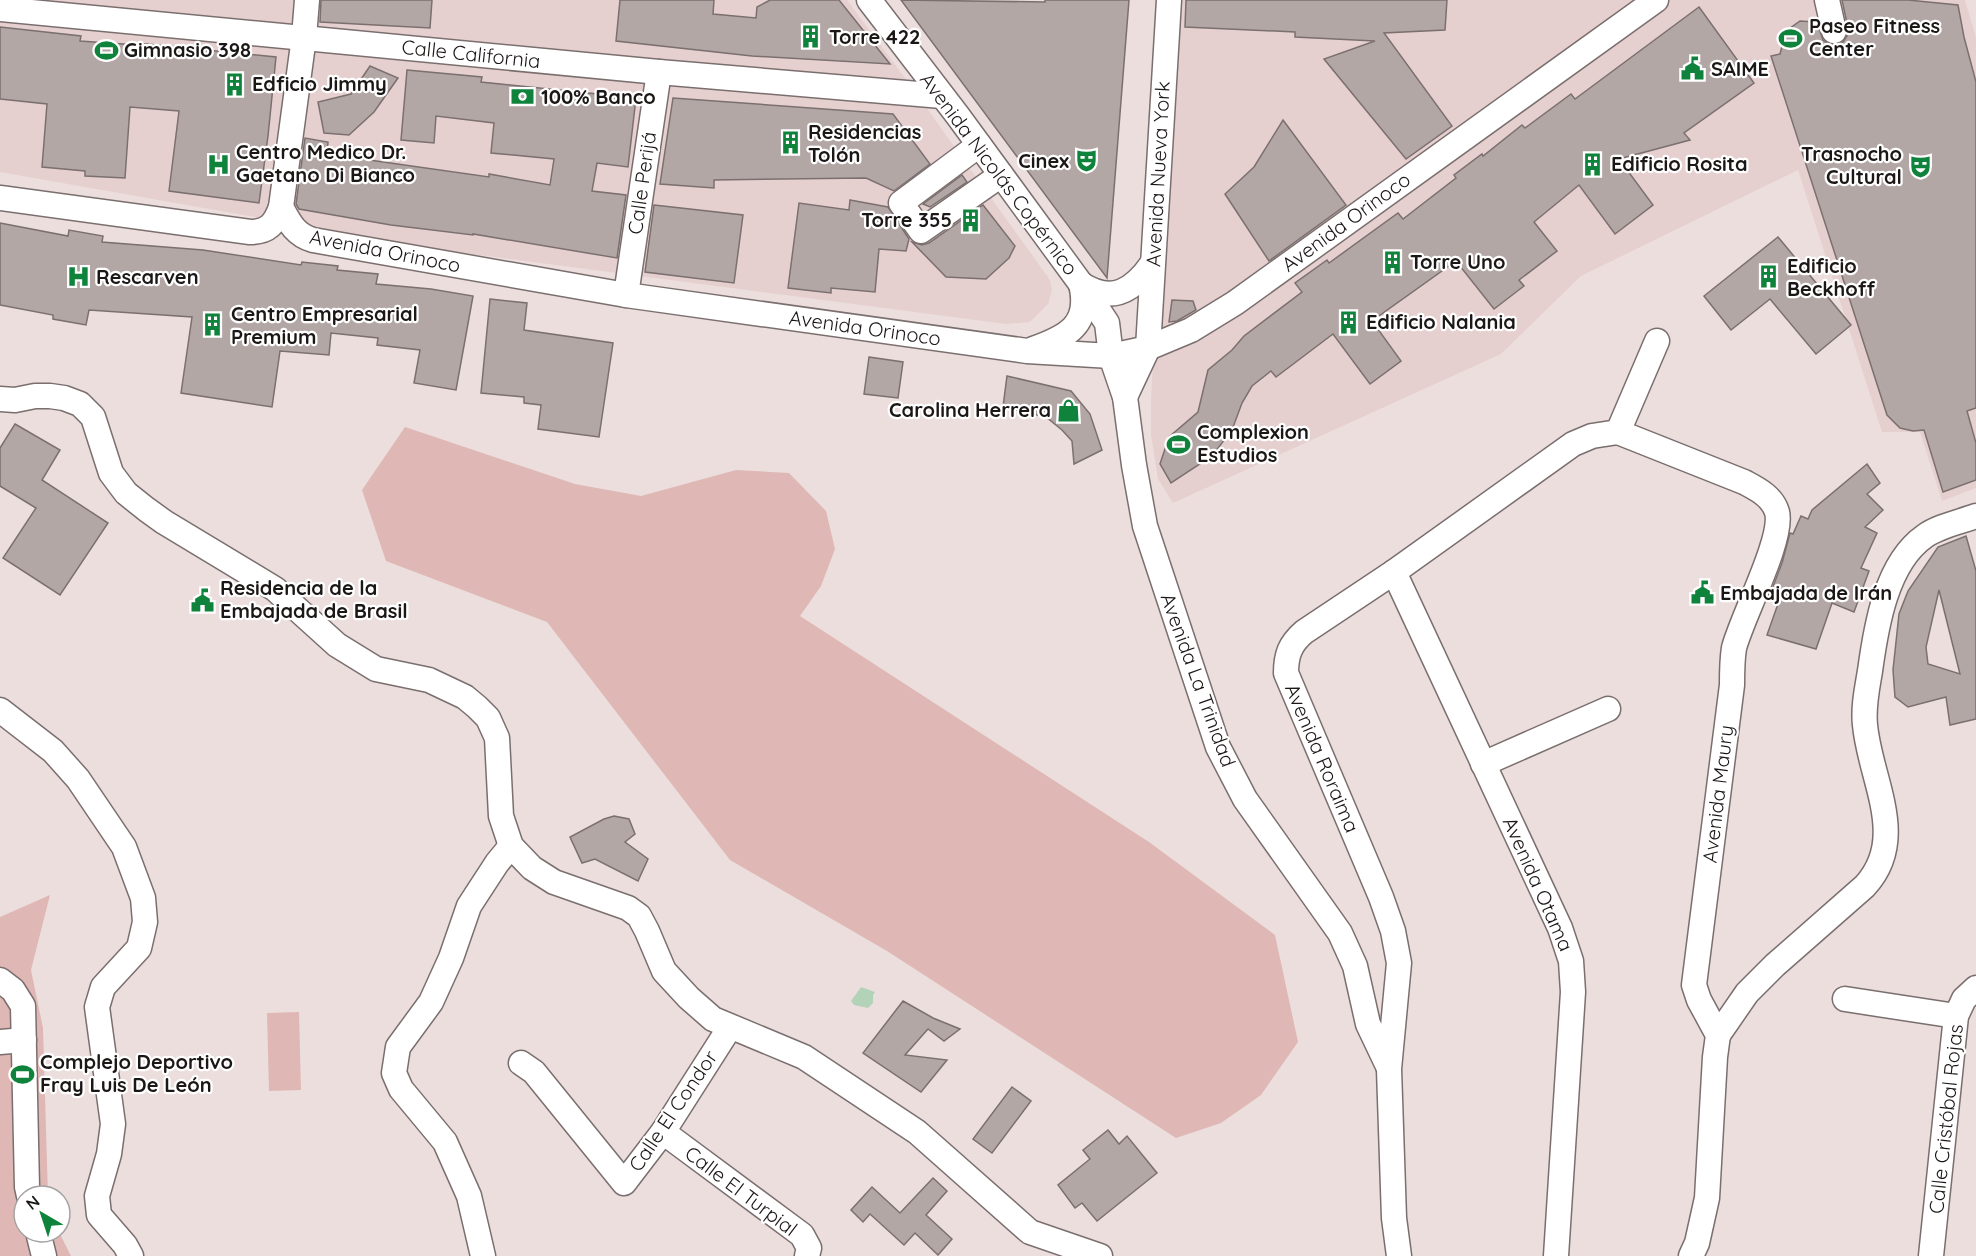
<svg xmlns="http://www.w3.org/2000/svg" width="1976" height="1256" font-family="Quicksand,sans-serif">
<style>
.built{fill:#e6d0cf}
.green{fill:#dfb8b5}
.water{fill:#b3d3b8}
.building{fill:#b3a7a6;stroke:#7b706f;stroke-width:1.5;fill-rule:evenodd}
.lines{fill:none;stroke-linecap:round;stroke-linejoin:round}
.minor-casing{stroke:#7a6f6e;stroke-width:27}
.minor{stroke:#fff;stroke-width:24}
.labels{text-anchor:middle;stroke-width:4.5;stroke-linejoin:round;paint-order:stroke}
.poi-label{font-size:20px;font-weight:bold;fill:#1c1717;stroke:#fff;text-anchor:start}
.street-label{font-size:20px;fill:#1c1717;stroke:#fff}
</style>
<rect width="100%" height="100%" fill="#ebdedd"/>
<g class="built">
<polygon points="0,0 847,0 908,82 1050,280 1052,290 1048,304 1030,322 1006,324 441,250 0,172"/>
<polygon points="1172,0 1965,0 1976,37 1976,488 1942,501 1920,432 1882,432 1798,170 1581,276 1501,354 1173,503 1158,479 1151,435 1151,400"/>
</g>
<g class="green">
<polygon points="405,427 575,484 641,496 736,470 789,473 826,511 835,549 821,586 800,616 1149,842 1275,935 1298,1042 1261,1095 1221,1123 1176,1138 887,951 730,860 547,622 386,561 362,490"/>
<polygon points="50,895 31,970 43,1028 48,1196 24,1196 24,1232 59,1232 71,1256 0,1256 0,917"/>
<polygon points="299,1012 301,1090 269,1091 267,1013"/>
</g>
<polygon class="water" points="861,987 875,992 873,995 873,1003 868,1008 854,1005 851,1001"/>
<g class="building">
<polygon points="321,0 432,0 430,28 320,22"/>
<polygon points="620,0 714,0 713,14 756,18 757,7 770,0 839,0 890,64 752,56 616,41"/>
<polygon points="901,0 1045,2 1045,0 1129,0 1107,278"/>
<polygon points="1186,0 1447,0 1445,30 1384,33 1452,126 1406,159 1324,59 1375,41 1295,37 1295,32 1185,27"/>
<polygon points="1842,0 1908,0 1958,5 1964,37 1976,82 1976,408 1967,411 1976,443 1976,480 1943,492 1924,430 1913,431 1900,428 1887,415 1771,56 1780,54 1786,31 1800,21 1817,22 1823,40 1829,44 1837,45 1843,42 1847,36 1848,28"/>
<polygon points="1699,7 1754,83 1684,133 1690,140 1619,159 1653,205 1615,234 1579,185 1534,222 1557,251 1519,280 1524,286 1494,309 1456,261 1372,321 1401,361 1370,384 1333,334 1276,377 1271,371 1252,386 1242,403 1232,430 1212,456 1171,483 1160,464 1169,437 1198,412 1208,370 1232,350 1244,336 1302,292 1295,283 1327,260 1329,263 1398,213 1403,219 1456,178 1454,175 1482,154 1483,156 1522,125 1525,128 1571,94 1575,99"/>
<polygon points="0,27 81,36 80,41 138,45 138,43 276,57 268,136 259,203 169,191 179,111 130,107 125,178 85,176 85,171 42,167 47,104 0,99"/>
<polygon points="370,66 398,78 374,112 349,135 324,133 318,102 351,94"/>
<polygon points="407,70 482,77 481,82 636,98 628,167 597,163 592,191 626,195 617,258 473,234 473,235 391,225 299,209 296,204 305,138 328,142 327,154 489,177 489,174 550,185 554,159 491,153 494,123 436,116 434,143 401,140"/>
<polygon points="673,98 893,114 930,164 894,191 866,178 714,180 714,188 660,184"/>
<polygon points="1283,120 1346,205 1269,261 1225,194 1254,167"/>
<polygon points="962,175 967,182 930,207 923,204"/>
<polygon points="850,200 888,207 909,239 906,251 879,249 875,292 831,288 831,293 788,288 799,203 849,210"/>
<polygon points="654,205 743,215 734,283 645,272"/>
<polygon points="983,205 1015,246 1009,258 986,279 946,277 912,242 922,245 929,243"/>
<polygon points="0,223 68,236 69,230 103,236 102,242 203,250 301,265 302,262 338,266 337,270 378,274 376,284 431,289 473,296 456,390 414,383 420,350 377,345 378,338 331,333 329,355 280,351 272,407 181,393 192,317 89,310 86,325 53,319 53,315 0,305"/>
<polygon points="1778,237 1851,325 1816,354 1770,299 1731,330 1704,296"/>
<polygon points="490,299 527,303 524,330 613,343 599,437 538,429 541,405 524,403 524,397 481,393"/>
<polygon points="1172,300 1193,301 1196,310 1177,321 1169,322"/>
<polygon points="869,357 903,362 898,398 864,394"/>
<polygon points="1007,376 1071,391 1090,414 1102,450 1074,464 1072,441 1062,430 1046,417 1003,407"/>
<polygon points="15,424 60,450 42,480 108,523 60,595 3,558 36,508 0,486 0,448"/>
<polygon points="1867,464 1880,483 1867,494 1883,510 1865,527 1877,533 1861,568 1869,571 1854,612 1832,603 1816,649 1767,635 1779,601 1769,597 1782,563 1790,533 1793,534 1801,516 1808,519 1812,510"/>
<path d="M1966,536L1976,571V719L1950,725L1946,697L1908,707L1895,697L1893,670L1899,614L1908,591L1938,547ZM1939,590L1960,674L1928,664L1926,647Z"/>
<polygon points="614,816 629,819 635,834 625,842 648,859 638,881 595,859 582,863 570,837 604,819"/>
<polygon points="903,1001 933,1018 960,1029 944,1041 928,1029 905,1055 947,1060 921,1092 863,1053"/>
<polygon points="1012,1087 1031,1101 992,1153 973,1139"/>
<polygon points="1108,1130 1119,1144 1127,1136 1157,1173 1097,1221 1082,1203 1075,1208 1058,1185 1090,1159 1083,1150"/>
<polygon points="933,1178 947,1191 926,1215 952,1239 938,1255 915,1233 904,1245 870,1214 863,1222 851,1210 872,1187 900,1213"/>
</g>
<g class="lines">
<defs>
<g id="minor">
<polyline points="869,0 958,116 1081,284 1107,323 1111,356 1125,397 1134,465 1145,526 1218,747 1245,799 1340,933 1355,966 1368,1024 1388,1066"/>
<polyline points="1827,0 1834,31"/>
<polyline points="0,9 659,72 942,96"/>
<polyline points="979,145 901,203 921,231 1001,175"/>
<path d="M0,198L250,232C268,232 275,224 281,207L304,37L307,0"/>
<path d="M281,207C289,222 295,235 313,240L626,295L1027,351L1111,356L1148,348L1191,330L1235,303L1656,0"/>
<path d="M1081,284C1112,304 1133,291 1152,264"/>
<polyline points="626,295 659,72"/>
<path d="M1033,349C1067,337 1091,325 1081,284"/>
<polyline points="1125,397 1148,348 1169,0"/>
<polyline points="0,399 15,400 35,396 50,396 64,398 80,404 93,417 111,473 126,493 146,509 164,522 275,589 337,645 376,669 429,680 465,697 477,707 488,718 497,738 501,816 511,846 532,868 554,882 628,908 639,916 647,931 664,971 689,998 713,1019 804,1057 917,1132 1030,1232 1100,1256"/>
<polyline points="1618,432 1657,341"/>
<polyline points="1394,572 1560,928 1571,961 1573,992 1556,1256"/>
<polyline points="0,710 53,751 78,779 124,847 143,898 145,922 139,948 103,987 97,1007 113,1124 109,1154 97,1196 99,1215 125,1245 131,1256"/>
<polyline points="1483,764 1608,709"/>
<polyline points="0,980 13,990 23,1006 27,1187 29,1196"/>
<polyline points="1845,999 1956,1016"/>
<path d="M1718,1035L1747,993L1775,965L1865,886C1909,838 1870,780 1865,725C1863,707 1867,689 1870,671C1876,627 1886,563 1925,536C1939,526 1960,522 1976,516"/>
<polyline points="0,1042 24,1040"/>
<polyline points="521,1063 534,1072 624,1183 663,1132 730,1027"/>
<polyline points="663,1132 802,1235 809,1248 807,1256"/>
<polyline points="38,1232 44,1256"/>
<polyline points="483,1256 469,1196 445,1142 401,1089 394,1073 398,1047 431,1002 451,958 469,906 497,863 511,846"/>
<path d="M1399,1256L1394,1218L1389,1069L1399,963L1393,931L1381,897L1286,673C1286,655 1290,644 1304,632L1394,572L1573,444L1592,436L1618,432L1744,482C1757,489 1772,496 1777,512C1784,538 1742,617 1734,648C1732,660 1732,673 1732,685L1694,985L1699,1000L1718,1035L1715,1057L1707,1198L1697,1243L1691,1256"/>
<polyline points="1931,1256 1956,1016 1964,999 1976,988"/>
</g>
</defs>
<use href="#minor" class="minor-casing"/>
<use href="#minor" class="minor"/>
</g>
<defs>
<symbol id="building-bare" viewBox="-9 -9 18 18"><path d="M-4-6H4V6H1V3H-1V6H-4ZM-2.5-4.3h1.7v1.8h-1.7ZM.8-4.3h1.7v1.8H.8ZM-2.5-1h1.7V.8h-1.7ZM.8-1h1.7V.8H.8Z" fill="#0f833b" stroke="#fff" stroke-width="2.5" paint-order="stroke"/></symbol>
<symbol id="stadium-bare" viewBox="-9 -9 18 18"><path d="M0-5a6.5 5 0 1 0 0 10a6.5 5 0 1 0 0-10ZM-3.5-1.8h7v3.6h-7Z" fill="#0f833b" stroke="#fff" stroke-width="2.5" paint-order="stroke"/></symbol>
<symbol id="civic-bare" viewBox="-9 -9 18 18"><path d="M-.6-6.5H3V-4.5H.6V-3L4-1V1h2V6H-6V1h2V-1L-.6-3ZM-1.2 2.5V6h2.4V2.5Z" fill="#0f833b" stroke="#fff" stroke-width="2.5" paint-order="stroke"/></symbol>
<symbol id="bank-bare" viewBox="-9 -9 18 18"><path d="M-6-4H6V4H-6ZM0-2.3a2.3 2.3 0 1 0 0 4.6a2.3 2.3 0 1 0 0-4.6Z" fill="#0f833b" stroke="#fff" stroke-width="2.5" paint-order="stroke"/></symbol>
<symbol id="theatre-bare" viewBox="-9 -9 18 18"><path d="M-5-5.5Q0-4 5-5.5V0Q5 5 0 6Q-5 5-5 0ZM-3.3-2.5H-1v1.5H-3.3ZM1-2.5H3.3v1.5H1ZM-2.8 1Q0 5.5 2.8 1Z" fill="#0f833b" stroke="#fff" stroke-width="2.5" paint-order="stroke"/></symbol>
<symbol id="hospital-bare" viewBox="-9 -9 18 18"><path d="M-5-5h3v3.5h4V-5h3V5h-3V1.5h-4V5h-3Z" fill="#0f833b" stroke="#fff" stroke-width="2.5" paint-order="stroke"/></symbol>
<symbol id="shop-bare" viewBox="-9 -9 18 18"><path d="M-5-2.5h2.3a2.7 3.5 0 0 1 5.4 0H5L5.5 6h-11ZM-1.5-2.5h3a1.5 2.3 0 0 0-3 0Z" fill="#0f833b" stroke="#fff" stroke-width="2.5" paint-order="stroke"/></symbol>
</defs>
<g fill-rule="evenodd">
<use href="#building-bare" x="794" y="20" width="33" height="33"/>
<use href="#stadium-bare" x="1774" y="22" width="33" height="33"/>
<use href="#stadium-bare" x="90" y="34" width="33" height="33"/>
<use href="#civic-bare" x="1676" y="52" width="33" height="33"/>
<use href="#building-bare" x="218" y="68" width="33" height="33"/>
<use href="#bank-bare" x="506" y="80" width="33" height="33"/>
<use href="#building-bare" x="774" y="126" width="33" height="33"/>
<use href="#theatre-bare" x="1070" y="144" width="33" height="33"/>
<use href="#hospital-bare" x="202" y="148" width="33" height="33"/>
<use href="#building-bare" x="1576" y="148" width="33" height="33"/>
<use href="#theatre-bare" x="1904" y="150" width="33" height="33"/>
<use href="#building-bare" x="954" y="204" width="33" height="33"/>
<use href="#building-bare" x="1376" y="246" width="33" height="33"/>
<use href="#hospital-bare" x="62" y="260" width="33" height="33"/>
<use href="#building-bare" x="1752" y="260" width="33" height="33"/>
<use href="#building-bare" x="1332" y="306" width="33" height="33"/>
<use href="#building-bare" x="196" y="308" width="33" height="33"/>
<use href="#shop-bare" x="1052" y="394" width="33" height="33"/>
<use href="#stadium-bare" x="1162" y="428" width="33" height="33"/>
<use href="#civic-bare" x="1686" y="576" width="33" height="33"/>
<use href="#civic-bare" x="186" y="584" width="33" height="33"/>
<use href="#stadium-bare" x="6" y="1058" width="33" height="33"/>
</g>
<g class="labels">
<g class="poi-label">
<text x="1809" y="33">Paseo Fitness<tspan x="1809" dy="23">Center</tspan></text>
<text x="829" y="44">Torre 422</text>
<text x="124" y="57">Gimnasio 398</text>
<text x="1711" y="76">SAIME</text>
<text x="252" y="91">Edficio Jimmy</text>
<text x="541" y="104">100% Banco</text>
<text x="808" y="139">Residencias<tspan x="808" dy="23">Tolón</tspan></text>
<text x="236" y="159">Centro Medico Dr.<tspan x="236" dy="23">Gaetano Di Bianco</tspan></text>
<text x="1902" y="161" text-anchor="end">Trasnocho<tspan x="1902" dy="23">Cultural</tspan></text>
<text x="1069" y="168" text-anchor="end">Cinex</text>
<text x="1611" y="171">Edificio Rosita</text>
<text x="952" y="227" text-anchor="end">Torre 355</text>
<text x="1410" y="269">Torre Uno</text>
<text x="1787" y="273">Edificio<tspan x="1787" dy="23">Beckhoff</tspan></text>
<text x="96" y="284">Rescarven</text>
<text x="231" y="321">Centro Empresarial<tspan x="231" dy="23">Premium</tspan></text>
<text x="1366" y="329">Edificio Nalania</text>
<text x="1051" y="417" text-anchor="end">Carolina Herrera</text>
<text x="1197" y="439">Complexion<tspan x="1197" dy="23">Estudios</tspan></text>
<text x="220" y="595">Residencia de la<tspan x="220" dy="23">Embajada de Brasil</tspan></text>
<text x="1720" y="600">Embajada de Irán</text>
<text x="40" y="1069">Complejo Deportivo<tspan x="40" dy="23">Fray Luis De León</tspan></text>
</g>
<g class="street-label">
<text transform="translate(471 54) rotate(6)" y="7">Calle California</text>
<text transform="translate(999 174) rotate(53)" y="7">Avenida Nicolás Copérnico</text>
<text transform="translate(1158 174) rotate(-87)" y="7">Avenida Nueva York</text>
<text transform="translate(642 183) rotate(-82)" y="7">Calle Perijá</text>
<text transform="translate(1346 222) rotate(-36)" y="7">Avenida Orinoco</text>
<text transform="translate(385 251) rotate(11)" y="7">Avenida Orinoco</text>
<text transform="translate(865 328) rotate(8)" y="7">Avenida Orinoco</text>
<text transform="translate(1198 680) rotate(70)" y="7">Avenida La Trinidad</text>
<text transform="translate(1322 758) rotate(67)" y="7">Avenida Roraima</text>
<text transform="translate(1718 794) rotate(-83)" y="7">Avenida Maury</text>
<text transform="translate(1538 884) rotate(66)" y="7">Avenida Otama</text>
<text transform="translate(673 1111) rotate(-56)" y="7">Calle El Condor</text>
<text transform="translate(1946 1119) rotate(-84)" y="7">Calle Cristóbal Rojas</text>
<text transform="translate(741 1191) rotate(37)" y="7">Calle El Turpial</text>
</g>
</g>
<g transform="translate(42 1214) rotate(321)"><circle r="28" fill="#ffffff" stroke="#a4a2a2" stroke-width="1.5"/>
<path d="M0-4.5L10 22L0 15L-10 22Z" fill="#0f833b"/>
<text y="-9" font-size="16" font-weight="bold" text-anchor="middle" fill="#1c1717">N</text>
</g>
</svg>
